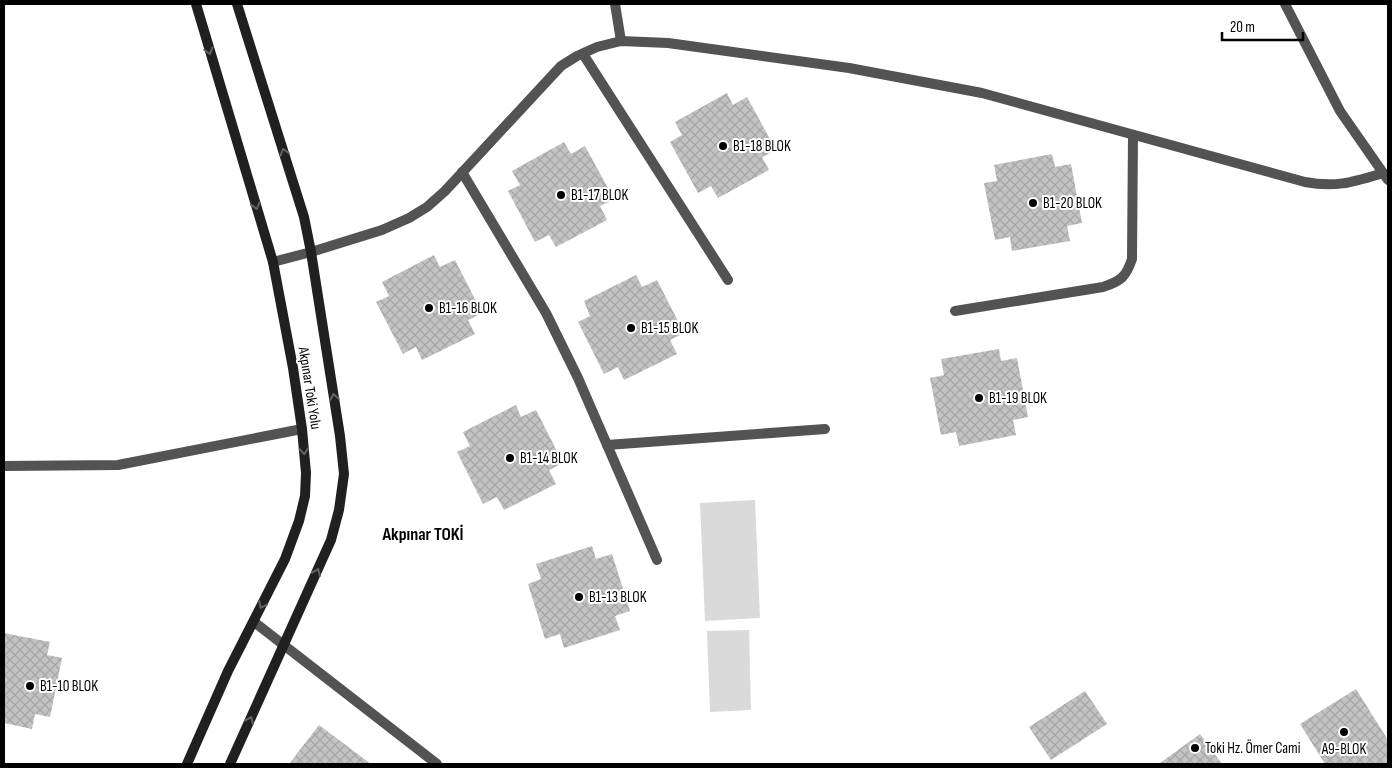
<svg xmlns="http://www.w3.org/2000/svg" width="1392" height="768" font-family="'Sofia Sans Condensed',sans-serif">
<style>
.park{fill:#dadada}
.building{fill:url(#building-cross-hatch)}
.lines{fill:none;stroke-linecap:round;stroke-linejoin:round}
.lane{stroke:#535353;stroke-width:10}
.street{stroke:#535353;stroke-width:10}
.secondary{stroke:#202020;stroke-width:10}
.oneway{stroke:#636363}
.poi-dot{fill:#000;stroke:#fff;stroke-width:2}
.labels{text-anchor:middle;stroke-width:4;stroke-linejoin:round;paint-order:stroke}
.poi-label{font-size:15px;fill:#000;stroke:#fff;text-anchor:start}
.street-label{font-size:15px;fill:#000;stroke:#fff}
.quarter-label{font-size:18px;font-weight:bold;fill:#000;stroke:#fff}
</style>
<defs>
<pattern id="building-cross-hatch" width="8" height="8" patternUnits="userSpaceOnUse" patternTransform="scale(1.25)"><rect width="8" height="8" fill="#c3c3c3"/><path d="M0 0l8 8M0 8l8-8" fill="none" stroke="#a6a6a6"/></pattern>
</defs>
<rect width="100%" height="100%" fill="#fff"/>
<g class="park">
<polygon points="755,500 760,618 705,621 700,503"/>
<polygon points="749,630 751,710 710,712 707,631"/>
</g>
<g class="building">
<polygon points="727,93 733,105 747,97 776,150 762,157 769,170 718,198 711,186 698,193 670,142 682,135 675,122"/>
<polygon points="564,142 571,154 585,146 614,199 600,206 607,220 556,247 549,235 535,242 508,191 520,185 512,171"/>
<polygon points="1052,154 1055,167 1071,164 1082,223 1067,226 1070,241 1012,251 1010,237 995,240 984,183 997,181 994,165"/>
<polygon points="434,255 440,267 455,260 482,313 468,320 475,334 422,360 416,347 403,354 376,302 389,296 382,282"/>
<polygon points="636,275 642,287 657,280 684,333 670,340 677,354 624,380 618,367 604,374 578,322 590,316 584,301"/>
<polygon points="999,349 1001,361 1017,358 1028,417 1013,420 1016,435 959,446 956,432 941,435 930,378 944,375 941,359"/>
<polygon points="516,405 521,417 536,410 563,463 549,470 556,484 504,510 497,497 483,504 457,452 470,446 463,432"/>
<polygon points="592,546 596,559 612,554 630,611 615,616 620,630 564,648 560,634 545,639 528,584 541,579 536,564"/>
<polygon points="4,633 50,642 47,655 62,658 50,717 35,714 32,729 4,723"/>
<polygon points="1356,689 1388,740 1388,764 1325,764 1300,724"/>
<polygon points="1085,691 1107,724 1051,760 1029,727"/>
<polygon points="319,725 371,764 289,764"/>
<polygon points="1200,734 1222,764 1161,764 1160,763"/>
</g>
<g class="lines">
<g class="lane">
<polyline points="583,54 728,280"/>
<polyline points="462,172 546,313 578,378 657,560"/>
<path d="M955,311L1103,287C1121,281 1126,277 1132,259L1133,135"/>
<polyline points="607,445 825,429"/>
</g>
<g class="street">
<polyline points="615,4 621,41"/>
<polyline points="1285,4 1340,111 1388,180"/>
<path d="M273,262L311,252L382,230L409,218L427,207L445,191L561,66L577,56L597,47L621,41L668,43L849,68L982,93L1305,182C1336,188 1353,182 1383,173"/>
<polyline points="4,466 118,465 302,429"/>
<polyline points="254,622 437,764"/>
</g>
<g class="secondary">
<polyline points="187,764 228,671 285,559 299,521 305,496 306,473 302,429 293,368 273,262 196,4"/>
<polyline points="230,764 331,540 339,510 344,474 340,436 311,252 304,217 237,4"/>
</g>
</g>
<defs><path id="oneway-chevron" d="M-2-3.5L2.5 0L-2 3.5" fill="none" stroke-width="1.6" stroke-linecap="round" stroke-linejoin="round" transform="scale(1.25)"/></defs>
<g class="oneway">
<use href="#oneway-chevron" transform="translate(209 51) rotate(74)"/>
<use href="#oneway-chevron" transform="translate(284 152) rotate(-107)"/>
<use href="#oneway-chevron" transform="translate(256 206) rotate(73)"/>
<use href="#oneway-chevron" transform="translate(334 397) rotate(-99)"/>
<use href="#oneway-chevron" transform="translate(304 451) rotate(86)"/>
<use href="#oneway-chevron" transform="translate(317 572) rotate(-66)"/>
<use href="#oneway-chevron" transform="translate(262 605) rotate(116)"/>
<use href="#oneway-chevron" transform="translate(250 720) rotate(-66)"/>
</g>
<g class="poi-dot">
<circle cx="723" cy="146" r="5"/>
<circle cx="561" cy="195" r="5"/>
<circle cx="1033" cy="203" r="5"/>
<circle cx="429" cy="308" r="5"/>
<circle cx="631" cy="328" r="5"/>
<circle cx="979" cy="398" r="5"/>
<circle cx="510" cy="458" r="5"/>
<circle cx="579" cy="597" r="5"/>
<circle cx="30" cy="686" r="5"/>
<circle cx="1344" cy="732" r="5"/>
<circle cx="1195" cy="748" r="5"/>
</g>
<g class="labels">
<g class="poi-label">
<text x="733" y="151">B1-18 BLOK</text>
<text x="571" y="200">B1-17 BLOK</text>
<text x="1043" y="208">B1-20 BLOK</text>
<text x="439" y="313">B1-16 BLOK</text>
<text x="641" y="333">B1-15 BLOK</text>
<text x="989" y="403">B1-19 BLOK</text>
<text x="520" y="463">B1-14 BLOK</text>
<text x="589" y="602">B1-13 BLOK</text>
<text x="40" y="691">B1-10 BLOK</text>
<text x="1205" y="753">Toki Hz. Ömer Cami</text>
<text x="1344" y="754" text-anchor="middle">A9-BLOK</text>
</g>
<g class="street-label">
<text transform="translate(310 388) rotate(81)" y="5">Akpınar Toki Yolu</text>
</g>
<g class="quarter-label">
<text x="423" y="540">Akpınar TOKİ</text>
</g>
</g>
<rect width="1392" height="768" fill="none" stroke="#000000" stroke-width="10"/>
<path d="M1222 32v8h81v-8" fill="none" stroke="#000000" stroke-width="2.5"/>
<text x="1230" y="32" font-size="15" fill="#000000" stroke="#ffffff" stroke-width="4" paint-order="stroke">20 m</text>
</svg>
